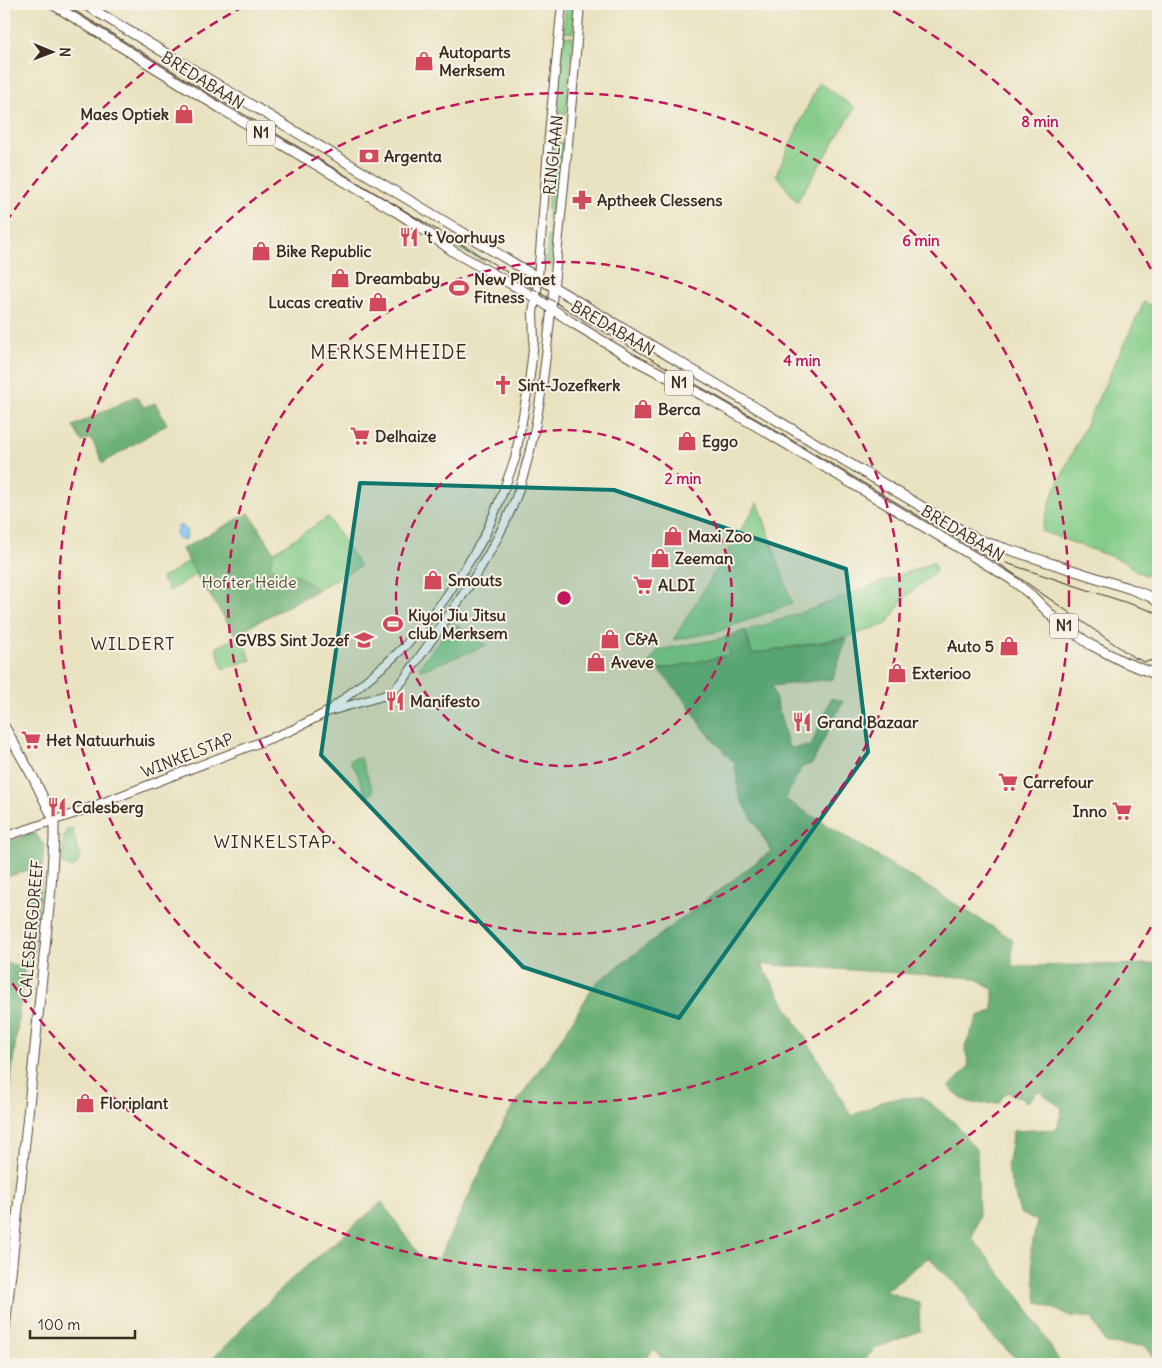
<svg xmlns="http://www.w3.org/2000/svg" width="1162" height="1368" font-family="Delius,sans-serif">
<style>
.green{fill:#85cc88;stroke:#607b53}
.forest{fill:#6cb074;stroke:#546d49}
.water{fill:#79bff0;stroke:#5a7487}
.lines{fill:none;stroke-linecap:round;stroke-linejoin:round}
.tertiary-casing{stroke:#554636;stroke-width:10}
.secondary-casing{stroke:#554636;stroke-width:11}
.primary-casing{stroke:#554636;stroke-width:11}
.tertiary{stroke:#fff;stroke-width:8}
.secondary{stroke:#fff;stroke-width:9}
.primary{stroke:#fff;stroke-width:9}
.tram{stroke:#3b2a1e;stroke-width:1}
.marked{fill:#0f766e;fill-opacity:0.2;stroke:#0f766e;stroke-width:4;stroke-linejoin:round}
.ring{fill:none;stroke:#c2185b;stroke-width:2.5;stroke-dasharray:9 6}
.labels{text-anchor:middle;stroke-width:4;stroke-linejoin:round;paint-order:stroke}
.shield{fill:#f7f3e8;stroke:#73665b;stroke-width:1}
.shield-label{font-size:15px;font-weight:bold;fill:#3b2a1e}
.poi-label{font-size:16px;font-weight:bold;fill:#3b2a1e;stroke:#f7f3e8;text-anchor:start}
.street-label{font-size:16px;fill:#3b2a1e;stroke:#f7f3e8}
.park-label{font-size:16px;fill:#4e5238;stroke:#f7f3e8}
.neighbourhood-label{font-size:18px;letter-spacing:1px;fill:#3b2a1e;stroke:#f7f3e8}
.quarter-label{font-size:19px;letter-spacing:1px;fill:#3b2a1e;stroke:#f7f3e8}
.centre{fill:#c2185b;stroke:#f7f3e8;stroke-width:2.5}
.ring-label{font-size:15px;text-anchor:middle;font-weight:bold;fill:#c2185b;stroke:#f7f3e8;stroke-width:4;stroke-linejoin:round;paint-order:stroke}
</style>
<rect width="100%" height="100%" fill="#f7f3e8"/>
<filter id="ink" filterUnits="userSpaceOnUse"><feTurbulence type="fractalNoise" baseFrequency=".02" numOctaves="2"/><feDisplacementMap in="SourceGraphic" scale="10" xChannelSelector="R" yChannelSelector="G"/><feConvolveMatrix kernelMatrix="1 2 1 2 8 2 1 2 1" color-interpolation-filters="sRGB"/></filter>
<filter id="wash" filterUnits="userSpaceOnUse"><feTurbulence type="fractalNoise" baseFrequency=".0096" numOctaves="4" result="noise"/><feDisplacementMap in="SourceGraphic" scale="20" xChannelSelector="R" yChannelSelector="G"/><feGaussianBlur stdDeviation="1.12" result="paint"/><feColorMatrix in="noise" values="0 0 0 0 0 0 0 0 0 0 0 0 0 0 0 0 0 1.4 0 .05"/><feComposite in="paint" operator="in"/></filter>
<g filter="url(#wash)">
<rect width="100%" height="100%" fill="#e9e2c0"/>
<g class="green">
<polygon points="566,4 575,4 573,33 563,32"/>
<polygon points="562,36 573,37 566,114 556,113"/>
<polygon points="819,82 855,108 797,202 776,175"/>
<polygon points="553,142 564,143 555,230 549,230 548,203"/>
<polygon points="419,222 485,261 484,262 467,253 453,247"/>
<polygon points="548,236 554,237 552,267 546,263"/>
<polygon points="1144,302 1158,309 1158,579 1137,572 1126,562 1041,531 1053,494"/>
<polygon points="758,502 792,603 717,632 673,640"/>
<polygon points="249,513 274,552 328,517 360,566 235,634 196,574 170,591 161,579 189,561 182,549"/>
<polygon points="934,562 936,572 903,599 887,624 847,637 752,654 746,631 809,610"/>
<polygon points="453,623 487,645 422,670 419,667"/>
<polygon points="235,638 243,639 251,660 223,669 216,648"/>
<polygon points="725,638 731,655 642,673 658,650"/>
<polygon points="358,757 361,759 373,791 373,793 367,797 355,768 352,766 350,760"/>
<polygon points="72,828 80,859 74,868 62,864 64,835 67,829"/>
</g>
<g class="forest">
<polygon points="136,396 144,407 155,403 167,424 103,463 91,438 82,442 73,426"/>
<polygon points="249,513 274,552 270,566 285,575 297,575 318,590 235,634 196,574 182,549"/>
<path d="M745,630L752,654L847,638L833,679L772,686L789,748L811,746L831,698L843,701L812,764L802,767L785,799L1012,939V966L1158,964V1364H1157L1146,1346L1106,1344L1092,1318L1071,1316L1037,1302L1031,1250L1037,1221L1020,1213L1007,1168L1013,1131L1057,1129L1062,1108L1038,1091L1028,1102L1007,1092L998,1103C975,1104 966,1106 949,1087L969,1067L965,1047L978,1016L993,1011V989L975,978L761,964L852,1116L888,1099L922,1097L955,1123L977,1151L979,1216L972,1238L1024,1303L1061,1364H1022L983,1327L963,1291L940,1270L929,1257L885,1291L919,1303L920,1331L876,1348L860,1364H666L654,1349L642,1364H205L211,1360L288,1282L382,1202L422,1259L439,1258L507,1116L563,1036L595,984L771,851L739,796L735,764L704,729L686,702L659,670L730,655L725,637Z"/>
<polygon points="34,832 44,845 41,882 32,966 25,966 4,1135 4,963 20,965 29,870 4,878 4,844"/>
</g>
<path class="water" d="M179,526H183L186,529L187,537L185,540H180C175,537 175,531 179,526Z"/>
</g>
<g filter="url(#ink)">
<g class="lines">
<defs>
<g id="tertiary">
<path d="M330,711L386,695L396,688L405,678C444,621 492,561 517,495C539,432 545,367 552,302C563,202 572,103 580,4"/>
<polyline points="4,837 73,814 292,730 329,711 387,663 403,648 434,613 446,597 472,557 485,535 499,502 515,459 529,383 534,341 533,312 537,291 550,123 562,4"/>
</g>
<polyline id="secondary" points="4,726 34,779 54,820 54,839 51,887 32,1077 4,1338"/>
<g id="primary">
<polyline points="52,4 225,111 395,211 420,227 454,252 536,298 573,323 631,358 702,395 758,427 1011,579 1031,595 1055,619 1091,645 1124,662 1158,675"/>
<polyline points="84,4 520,267 961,530 979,540 1131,589 1151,597 1158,602"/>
</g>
</defs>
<use href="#tertiary" class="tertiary-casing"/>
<use href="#secondary" class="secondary-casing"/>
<use href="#primary" class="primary-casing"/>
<use href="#tertiary" class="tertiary"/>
<use href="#secondary" class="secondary"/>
<use href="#primary" class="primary"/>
<g class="tram">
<polyline points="64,4 213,96 489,261 587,322 758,420 1001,565 1133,657 1145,662 1158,659"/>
<polyline points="1006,563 1158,613"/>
</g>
</g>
</g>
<path class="marked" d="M360,483L614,490L846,569L868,752L679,1018L523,967L321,755Z"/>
<g class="ring">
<circle cx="564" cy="598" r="168"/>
<circle cx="564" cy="598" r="336"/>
<circle cx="564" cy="598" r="505"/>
<path d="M1158 914A673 673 0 0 1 6 974M6 222A673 673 0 0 1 248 4M880 4A673 673 0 0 1 1158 282"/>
</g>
<defs>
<symbol id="shop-bare" viewBox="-9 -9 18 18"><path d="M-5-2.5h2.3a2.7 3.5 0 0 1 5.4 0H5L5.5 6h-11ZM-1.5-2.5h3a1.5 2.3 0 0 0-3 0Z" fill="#d1495b" stroke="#f7f3e8" stroke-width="2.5" paint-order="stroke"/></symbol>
<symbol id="bank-bare" viewBox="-9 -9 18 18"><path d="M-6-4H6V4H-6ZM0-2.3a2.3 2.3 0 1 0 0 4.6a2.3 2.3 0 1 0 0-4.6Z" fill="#d1495b" stroke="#f7f3e8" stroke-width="2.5" paint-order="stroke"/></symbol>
<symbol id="pharmacy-bare" viewBox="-9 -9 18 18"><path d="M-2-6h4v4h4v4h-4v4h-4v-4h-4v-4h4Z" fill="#d1495b" stroke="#f7f3e8" stroke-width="2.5" paint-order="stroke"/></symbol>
<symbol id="restaurant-bare" viewBox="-9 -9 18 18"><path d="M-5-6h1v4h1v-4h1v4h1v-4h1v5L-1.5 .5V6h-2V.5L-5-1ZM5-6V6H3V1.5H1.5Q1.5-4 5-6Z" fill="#d1495b" stroke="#f7f3e8" stroke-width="2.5" paint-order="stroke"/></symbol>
<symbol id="stadium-bare" viewBox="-9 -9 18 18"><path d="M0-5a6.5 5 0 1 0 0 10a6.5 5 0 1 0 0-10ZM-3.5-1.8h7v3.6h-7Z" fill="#d1495b" stroke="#f7f3e8" stroke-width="2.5" paint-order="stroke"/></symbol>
<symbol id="church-bare" viewBox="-9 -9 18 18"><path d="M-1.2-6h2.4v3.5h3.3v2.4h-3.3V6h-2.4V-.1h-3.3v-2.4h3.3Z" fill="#d1495b" stroke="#f7f3e8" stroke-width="2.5" paint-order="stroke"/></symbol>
<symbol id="supermarket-bare" viewBox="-9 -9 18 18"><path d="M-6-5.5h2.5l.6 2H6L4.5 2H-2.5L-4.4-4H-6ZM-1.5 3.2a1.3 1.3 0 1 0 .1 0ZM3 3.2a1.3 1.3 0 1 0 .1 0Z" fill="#d1495b" stroke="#f7f3e8" stroke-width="2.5" paint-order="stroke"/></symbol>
<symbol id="school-bare" viewBox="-9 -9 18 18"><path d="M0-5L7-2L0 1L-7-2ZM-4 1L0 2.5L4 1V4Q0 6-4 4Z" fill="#d1495b" stroke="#f7f3e8" stroke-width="2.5" paint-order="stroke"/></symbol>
</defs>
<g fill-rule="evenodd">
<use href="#shop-bare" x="410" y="47" width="28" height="28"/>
<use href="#shop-bare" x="170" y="100" width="28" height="28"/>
<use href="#bank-bare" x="355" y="142" width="28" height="28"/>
<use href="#pharmacy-bare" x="568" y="186" width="28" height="28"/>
<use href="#restaurant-bare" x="395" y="223" width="28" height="28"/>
<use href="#shop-bare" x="247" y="237" width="28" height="28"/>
<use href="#shop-bare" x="326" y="264" width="28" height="28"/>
<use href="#stadium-bare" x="445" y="274" width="28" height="28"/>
<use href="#shop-bare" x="364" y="288" width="28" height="28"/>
<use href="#church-bare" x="489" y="371" width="28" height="28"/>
<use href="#shop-bare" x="629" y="395" width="28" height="28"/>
<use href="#supermarket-bare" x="346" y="422" width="28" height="28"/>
<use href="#shop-bare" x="673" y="427" width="28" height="28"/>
<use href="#shop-bare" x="659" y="522" width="28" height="28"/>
<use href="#shop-bare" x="646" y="544" width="28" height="28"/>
<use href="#shop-bare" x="419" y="566" width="28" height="28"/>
<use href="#supermarket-bare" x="629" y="571" width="28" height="28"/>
<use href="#stadium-bare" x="379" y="610" width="28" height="28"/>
<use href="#shop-bare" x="596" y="625" width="28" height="28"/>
<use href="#school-bare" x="350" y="626" width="28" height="28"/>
<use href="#shop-bare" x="995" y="632" width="28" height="28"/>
<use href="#shop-bare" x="582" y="648" width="28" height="28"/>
<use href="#shop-bare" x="883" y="659" width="28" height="28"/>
<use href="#restaurant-bare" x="381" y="687" width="28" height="28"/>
<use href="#restaurant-bare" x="788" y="708" width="28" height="28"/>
<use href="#supermarket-bare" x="17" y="726" width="28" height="28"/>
<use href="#supermarket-bare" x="994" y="768" width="28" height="28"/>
<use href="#restaurant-bare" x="43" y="793" width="28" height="28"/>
<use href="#supermarket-bare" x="1108" y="797" width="28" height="28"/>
<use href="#shop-bare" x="71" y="1089" width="28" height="28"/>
</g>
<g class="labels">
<g class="shield">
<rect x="247" y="120.5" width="28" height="25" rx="4"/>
<rect x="665" y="370.5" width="28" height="25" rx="4"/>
<rect x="1050" y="613.5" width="28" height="25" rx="4"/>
</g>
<g class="shield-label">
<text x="261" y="138">N1</text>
<text x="679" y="388">N1</text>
<text x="1064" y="631">N1</text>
</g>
<g class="poi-label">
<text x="439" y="58">Autoparts<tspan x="439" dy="18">Merksem</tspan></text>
<text x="169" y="120" text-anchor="end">Maes Optiek</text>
<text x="384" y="162">Argenta</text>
<text x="597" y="206">Aptheek Clessens</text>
<text x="424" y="243">'t Voorhuys</text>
<text x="276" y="257">Bike Republic</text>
<text x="355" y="284">Dreambaby</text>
<text x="474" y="285">New Planet<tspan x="474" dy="18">Fitness</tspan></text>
<text x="363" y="308" text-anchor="end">Lucas creativ</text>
<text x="518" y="391">Sint-Jozefkerk</text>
<text x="658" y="415">Berca</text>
<text x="375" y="442">Delhaize</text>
<text x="702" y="447">Eggo</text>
<text x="688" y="542">Maxi Zoo</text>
<text x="675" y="564">Zeeman</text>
<text x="448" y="586">Smouts</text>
<text x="658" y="591">ALDI</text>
<text x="408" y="621">Kiyoi Jiu Jitsu<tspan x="408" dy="18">club Merksem</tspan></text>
<text x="625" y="645">C&amp;A</text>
<text x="349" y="646" text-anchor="end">GVBS Sint Jozef</text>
<text x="994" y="652" text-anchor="end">Auto 5</text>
<text x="611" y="668">Aveve</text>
<text x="912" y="679">Exterioo</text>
<text x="410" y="707">Manifesto</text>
<text x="817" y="728">Grand Bazaar</text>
<text x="46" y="746">Het Natuurhuis</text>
<text x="1023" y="788">Carrefour</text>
<text x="72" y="813">Calesberg</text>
<text x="1107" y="817" text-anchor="end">Inno</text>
<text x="100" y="1109">Floriplant</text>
</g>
<g class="street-label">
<text transform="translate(203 80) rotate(32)" y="6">BREDABAAN</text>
<text transform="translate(553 155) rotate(-84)" y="6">RINGLAAN</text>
<text transform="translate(613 328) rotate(30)" y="6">BREDABAAN</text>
<text transform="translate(963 533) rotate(31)" y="6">BREDABAAN</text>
<text transform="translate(187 755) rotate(-21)" y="6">WINKELSTAP</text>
<text transform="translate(31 929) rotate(-85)" y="6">CALESBERGDREEF</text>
</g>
<g class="park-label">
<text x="249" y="588">Hof ter Heide</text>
</g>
<g class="neighbourhood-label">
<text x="133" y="650">WILDERT</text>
<text x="273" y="848">WINKELSTAP</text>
</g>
<g class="quarter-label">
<text x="389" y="359">MERKSEMHEIDE</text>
</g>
</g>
<circle cx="564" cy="598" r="8" class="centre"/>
<g class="ring-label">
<text x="1040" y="127">8 min</text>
<text x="921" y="246">6 min</text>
<text x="802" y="366">4 min</text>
<text x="683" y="484">2 min</text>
</g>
<rect width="1162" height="1368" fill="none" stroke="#f7f3e8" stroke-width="20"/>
<g transform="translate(52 52) rotate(91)" stroke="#f7f3e8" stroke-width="4" paint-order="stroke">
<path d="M0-4L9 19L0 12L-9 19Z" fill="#3b2a1e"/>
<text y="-8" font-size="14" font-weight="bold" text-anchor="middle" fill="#3b2a1e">N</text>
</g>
<path d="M30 1330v8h105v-8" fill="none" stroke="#3b2a1e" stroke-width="2.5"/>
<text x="38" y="1330" font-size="15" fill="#3b2a1e" stroke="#f7f3e8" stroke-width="4" paint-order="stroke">100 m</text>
</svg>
